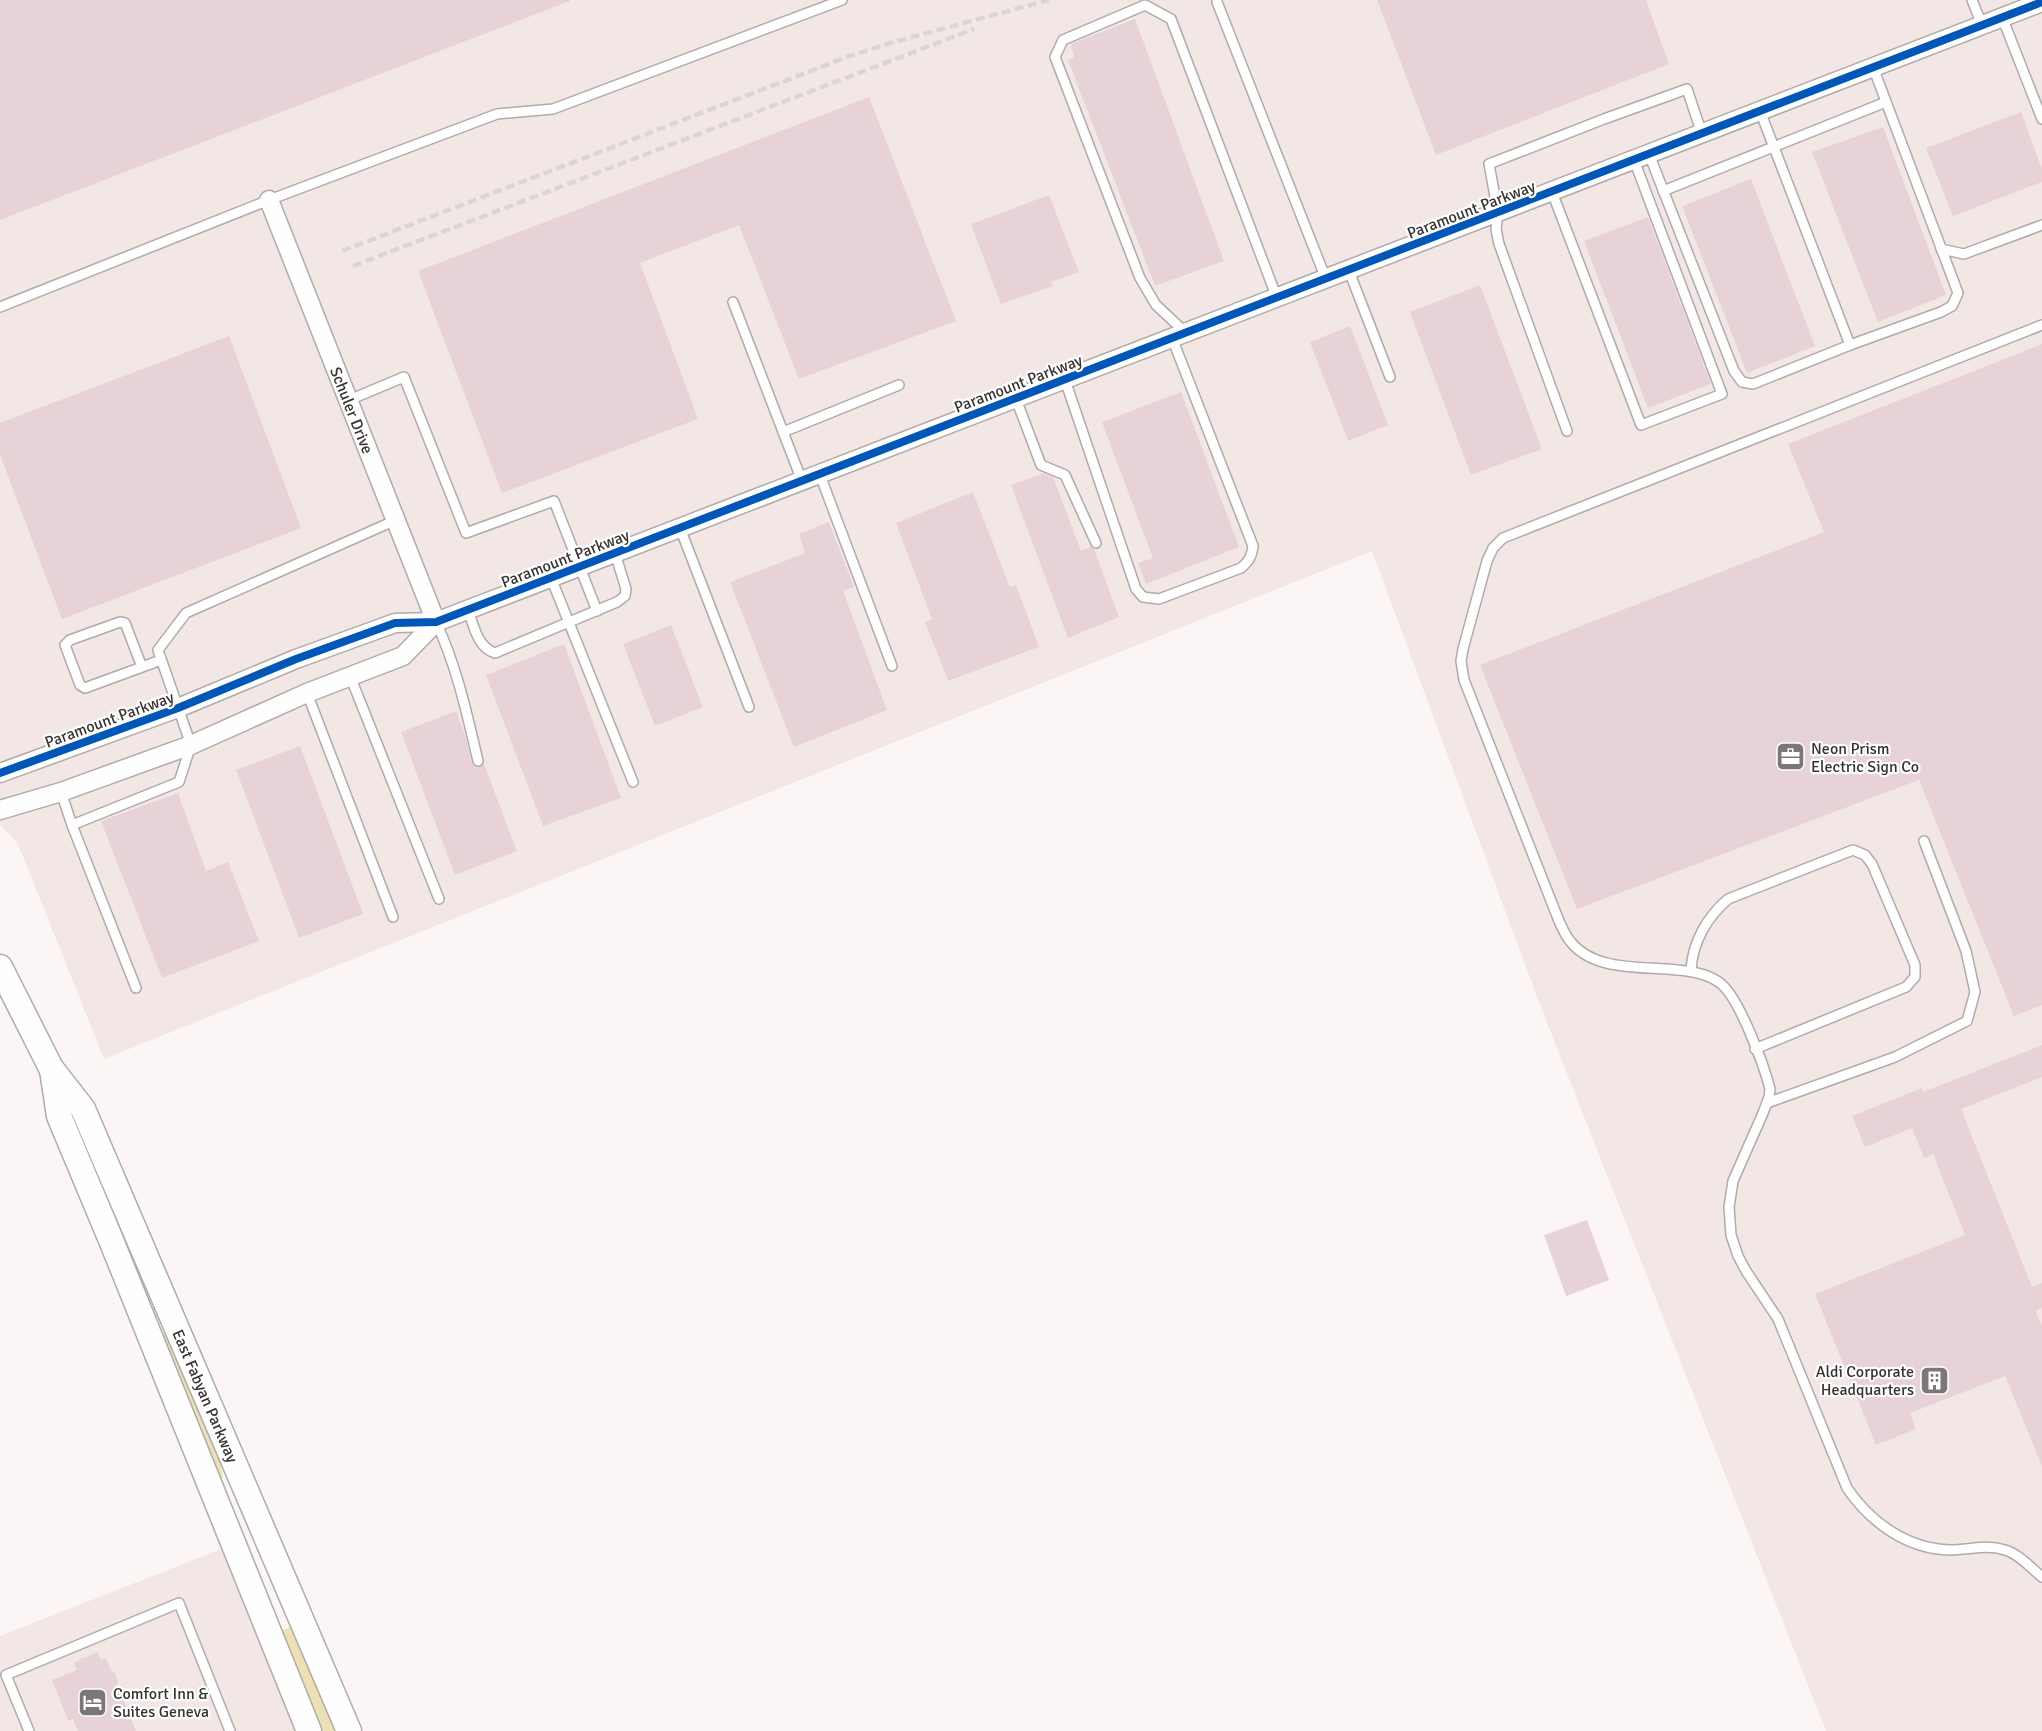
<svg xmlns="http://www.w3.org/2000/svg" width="2042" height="1731" font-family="Signika,sans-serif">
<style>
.built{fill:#f3e7e5}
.green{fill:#ece0b4}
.building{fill:#e7d2d8}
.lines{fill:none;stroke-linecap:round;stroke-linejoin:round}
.lane-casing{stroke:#afabaa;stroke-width:12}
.street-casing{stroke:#afabaa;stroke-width:21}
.secondary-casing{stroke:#afabaa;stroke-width:27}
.lane{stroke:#fefefe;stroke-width:9}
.street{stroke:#fefefe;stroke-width:18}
.secondary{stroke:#fefefe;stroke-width:24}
.rail{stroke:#d8d7d6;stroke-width:4.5;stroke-dasharray:9 4.5;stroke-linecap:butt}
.cycleway-casing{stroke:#fff;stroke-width:11}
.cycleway{stroke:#0057b8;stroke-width:8}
.labels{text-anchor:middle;stroke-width:4.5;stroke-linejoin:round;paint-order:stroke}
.street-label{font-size:16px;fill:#363231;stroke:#fff}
.poi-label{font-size:16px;fill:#363231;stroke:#fff;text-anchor:start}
</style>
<rect width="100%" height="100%" fill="#fbf6f5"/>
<g class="built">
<polygon points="0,0 2042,0 2042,1731 1826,1731 1540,1005 1372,551 104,1059 18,844 0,825"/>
<polygon points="221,1549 296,1731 0,1731 0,1636"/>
</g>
<g class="green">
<polygon points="166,1332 220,1458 223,1478 221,1479 161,1334"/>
<polygon points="292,1626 336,1731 321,1731 281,1631"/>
</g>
<g class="building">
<polygon points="0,0 570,0 570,1 0,220"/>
<polygon points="1377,0 1646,0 1669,64 1436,155"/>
<polygon points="1135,19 1224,261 1155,286 1068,60 1074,57 1071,44"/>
<polygon points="869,97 956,321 799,379 739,225 640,263 698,419 502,493 418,271"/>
<polygon points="2021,112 2042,169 2042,182 1953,216 1926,148"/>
<polygon points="1883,127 1946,295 1878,322 1812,152"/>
<polygon points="1751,179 1815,346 1747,373 1682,206"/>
<polygon points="1049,195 1079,272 1051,282 1053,286 1001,304 971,224"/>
<polygon points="1648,217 1711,384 1648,408 1584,241"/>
<polygon points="1480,285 1542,449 1471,475 1410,312"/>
<polygon points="1350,326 1388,425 1348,441 1310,342"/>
<polygon points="229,336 301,528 62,619 0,455 0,423"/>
<polygon points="2042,344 2042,1005 2014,1016 1919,780 1577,909 1480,665 1824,532 1788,444"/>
<polygon points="1181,392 1239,547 1146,584 1138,563 1153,558 1102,422"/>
<polygon points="1043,473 1053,477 1081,551 1091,547 1094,549 1119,617 1068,638 1011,485"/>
<polygon points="973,492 1010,587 1016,585 1039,647 948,681 925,622 932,619 896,523"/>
<polygon points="829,522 854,587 843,591 887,710 794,747 730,582 805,553 799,534"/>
<polygon points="671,625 703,707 655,726 623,644"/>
<polygon points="564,644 621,798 543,826 486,675"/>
<polygon points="456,711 465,735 472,763 477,768 484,764 517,851 455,875 401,732"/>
<polygon points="300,746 363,914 299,938 236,770"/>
<polygon points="178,793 206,871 228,862 259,941 162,978 101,821"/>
<polygon points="2042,1045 2042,1077 1961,1109 2032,1287 2042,1283 2042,1308 2036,1311 2042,1326 2042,1466 2005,1376 1910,1413 1916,1429 1876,1445 1815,1294 1965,1235 1933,1154 1924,1158 1912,1128 1865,1147 1852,1116 1922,1088 1923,1092"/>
<polygon points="1587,1220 1609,1280 1566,1296 1544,1235"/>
<polygon points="98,1652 101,1660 106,1658 112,1672 115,1673 118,1681 117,1685 136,1731 78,1731 73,1719 68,1721 52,1680 77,1670 74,1662"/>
</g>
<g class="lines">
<defs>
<g id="lane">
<polyline points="1972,0 1982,25"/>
<polyline points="1217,2 1326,279"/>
<polyline points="2002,17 2042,119"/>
<polyline points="1760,111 1850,345 1941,312 1952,306 1958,293 1873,67"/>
<polyline points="1649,154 1734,371 1742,382 1753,384 1850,345"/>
<polyline points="1663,191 1886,102"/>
<polyline points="1552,192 1641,425 1722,394 1634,160"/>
<polyline points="1941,249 1964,254 2042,225"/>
<polyline points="1349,271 1390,377"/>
<polyline points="733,302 802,481"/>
<polyline points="0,307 269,200 497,114 553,109 842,0"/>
<path d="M2042,325L1503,538L1493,548L1487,561L1463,649L1461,661L1464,680L1559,921C1562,927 1565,935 1570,941C1594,972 1642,966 1677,970C1692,971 1708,974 1720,983C1739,997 1764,1065 1770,1089L1769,1097L1763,1113L1733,1181L1729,1207L1731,1235L1738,1256L1746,1271L1778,1319L1847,1488C1870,1522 1907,1549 1950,1550C1969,1550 1986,1544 2005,1550C2019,1554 2031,1568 2042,1577"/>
<polyline points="1186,333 1156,305 1140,278 1055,57 1063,40 1145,5 1171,19 1277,298"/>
<path d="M1065,380L1136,589L1143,597L1159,599L1241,568C1249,561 1252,556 1253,546L1172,338"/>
<polyline points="1016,399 1041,465 1065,475 1096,543"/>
<polyline points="349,400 404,377 466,533 554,501 597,611"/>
<polyline points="1567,431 1499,244 1496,229 1498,213 1489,164 1604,119 1687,89 1702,134"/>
<polyline points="783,432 899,385"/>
<polyline points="820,475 892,666"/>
<polyline points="680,528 749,707"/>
<polyline points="551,578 633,782"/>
<path d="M468,610C474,626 477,647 495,653L617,602L625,596L626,589L615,553"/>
<path d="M436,622C457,667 467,714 478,761"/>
<polyline points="142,667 125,623 120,622 70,640 65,645 80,685 85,688 161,660"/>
<polyline points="350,676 439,899"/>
<polyline points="307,693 393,917"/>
<polyline points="61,792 72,825 136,988"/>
<polyline points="72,825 179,782 191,745 158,650 186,613 396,520"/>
<path d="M1691,971C1692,943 1707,917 1728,899L1853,850L1865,855L1872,864L1915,965V977L1906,987L1755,1049"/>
<polyline points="1767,1103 1895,1057 1967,1021 1975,992 1966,951 1924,841"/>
<polyline points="29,1731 6,1675 179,1603 230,1731"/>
</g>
<g id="street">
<path id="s1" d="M269,200L436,622"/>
<polyline points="0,773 178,708 296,659 395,623 436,622 2042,2"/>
<polyline points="0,810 61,792 191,745 307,693 403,656 436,622"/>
</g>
<g id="secondary">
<path id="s2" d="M0,967L51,1068L83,1109L349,1731"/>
<polyline points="52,1070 59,1116 111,1240 309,1731"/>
</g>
</defs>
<use href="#lane" class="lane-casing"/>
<use href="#street" class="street-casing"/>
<use href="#secondary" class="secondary-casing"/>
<use href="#lane" class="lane"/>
<use href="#street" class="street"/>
<use href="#secondary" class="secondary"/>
<g class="rail">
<polyline points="342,251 847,57 890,43 1049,0"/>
<polyline points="353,266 974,29"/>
</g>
<defs>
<polyline id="cycleway" points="0,773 178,708 296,659 395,623 436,622 2042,2"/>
</defs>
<use href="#cycleway" class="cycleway-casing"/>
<use href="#cycleway" class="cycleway"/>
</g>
<defs>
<symbol id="office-square" viewBox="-11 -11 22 22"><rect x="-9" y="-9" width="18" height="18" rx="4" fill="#7b7776" stroke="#fff"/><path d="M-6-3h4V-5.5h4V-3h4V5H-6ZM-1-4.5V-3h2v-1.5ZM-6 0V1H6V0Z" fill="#fff"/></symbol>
<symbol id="building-square" viewBox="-11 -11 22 22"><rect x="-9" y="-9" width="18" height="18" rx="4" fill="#7b7776" stroke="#fff"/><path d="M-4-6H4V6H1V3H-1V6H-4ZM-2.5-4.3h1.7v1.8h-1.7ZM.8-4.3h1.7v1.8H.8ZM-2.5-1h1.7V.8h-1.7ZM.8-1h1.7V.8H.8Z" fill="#fff"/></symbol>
<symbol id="hotel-square" viewBox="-11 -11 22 22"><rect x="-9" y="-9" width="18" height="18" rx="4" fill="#7b7776" stroke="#fff"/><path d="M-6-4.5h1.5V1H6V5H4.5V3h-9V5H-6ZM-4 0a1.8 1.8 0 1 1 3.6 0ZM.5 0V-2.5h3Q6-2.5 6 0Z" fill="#fff"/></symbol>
</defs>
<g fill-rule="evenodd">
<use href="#office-square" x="1774" y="740" width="33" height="33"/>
<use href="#building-square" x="1918" y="1364" width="33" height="33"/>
<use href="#hotel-square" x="76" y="1686" width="33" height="33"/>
</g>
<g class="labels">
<g class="street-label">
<text transform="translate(1471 209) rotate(-21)" y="6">Paramount Parkway</text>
<text transform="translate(1018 383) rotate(-21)" y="6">Paramount Parkway</text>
<text dy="6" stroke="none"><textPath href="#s1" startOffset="226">Schuler Drive</textPath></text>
<text transform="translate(565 558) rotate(-21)" y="6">Paramount Parkway</text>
<text transform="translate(109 719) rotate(-20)" y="6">Paramount Parkway</text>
<text dy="6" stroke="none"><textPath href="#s2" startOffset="477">East Fabyan Parkway</textPath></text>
</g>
<g class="poi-label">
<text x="1811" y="754">Neon Prism<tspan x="1811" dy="18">Electric Sign Co</tspan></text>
<text x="1914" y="1377" text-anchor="end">Aldi Corporate<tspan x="1914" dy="18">Headquarters</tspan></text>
<text x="113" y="1699">Comfort Inn &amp;<tspan x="113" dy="18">Suites Geneva</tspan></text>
</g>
</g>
</svg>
